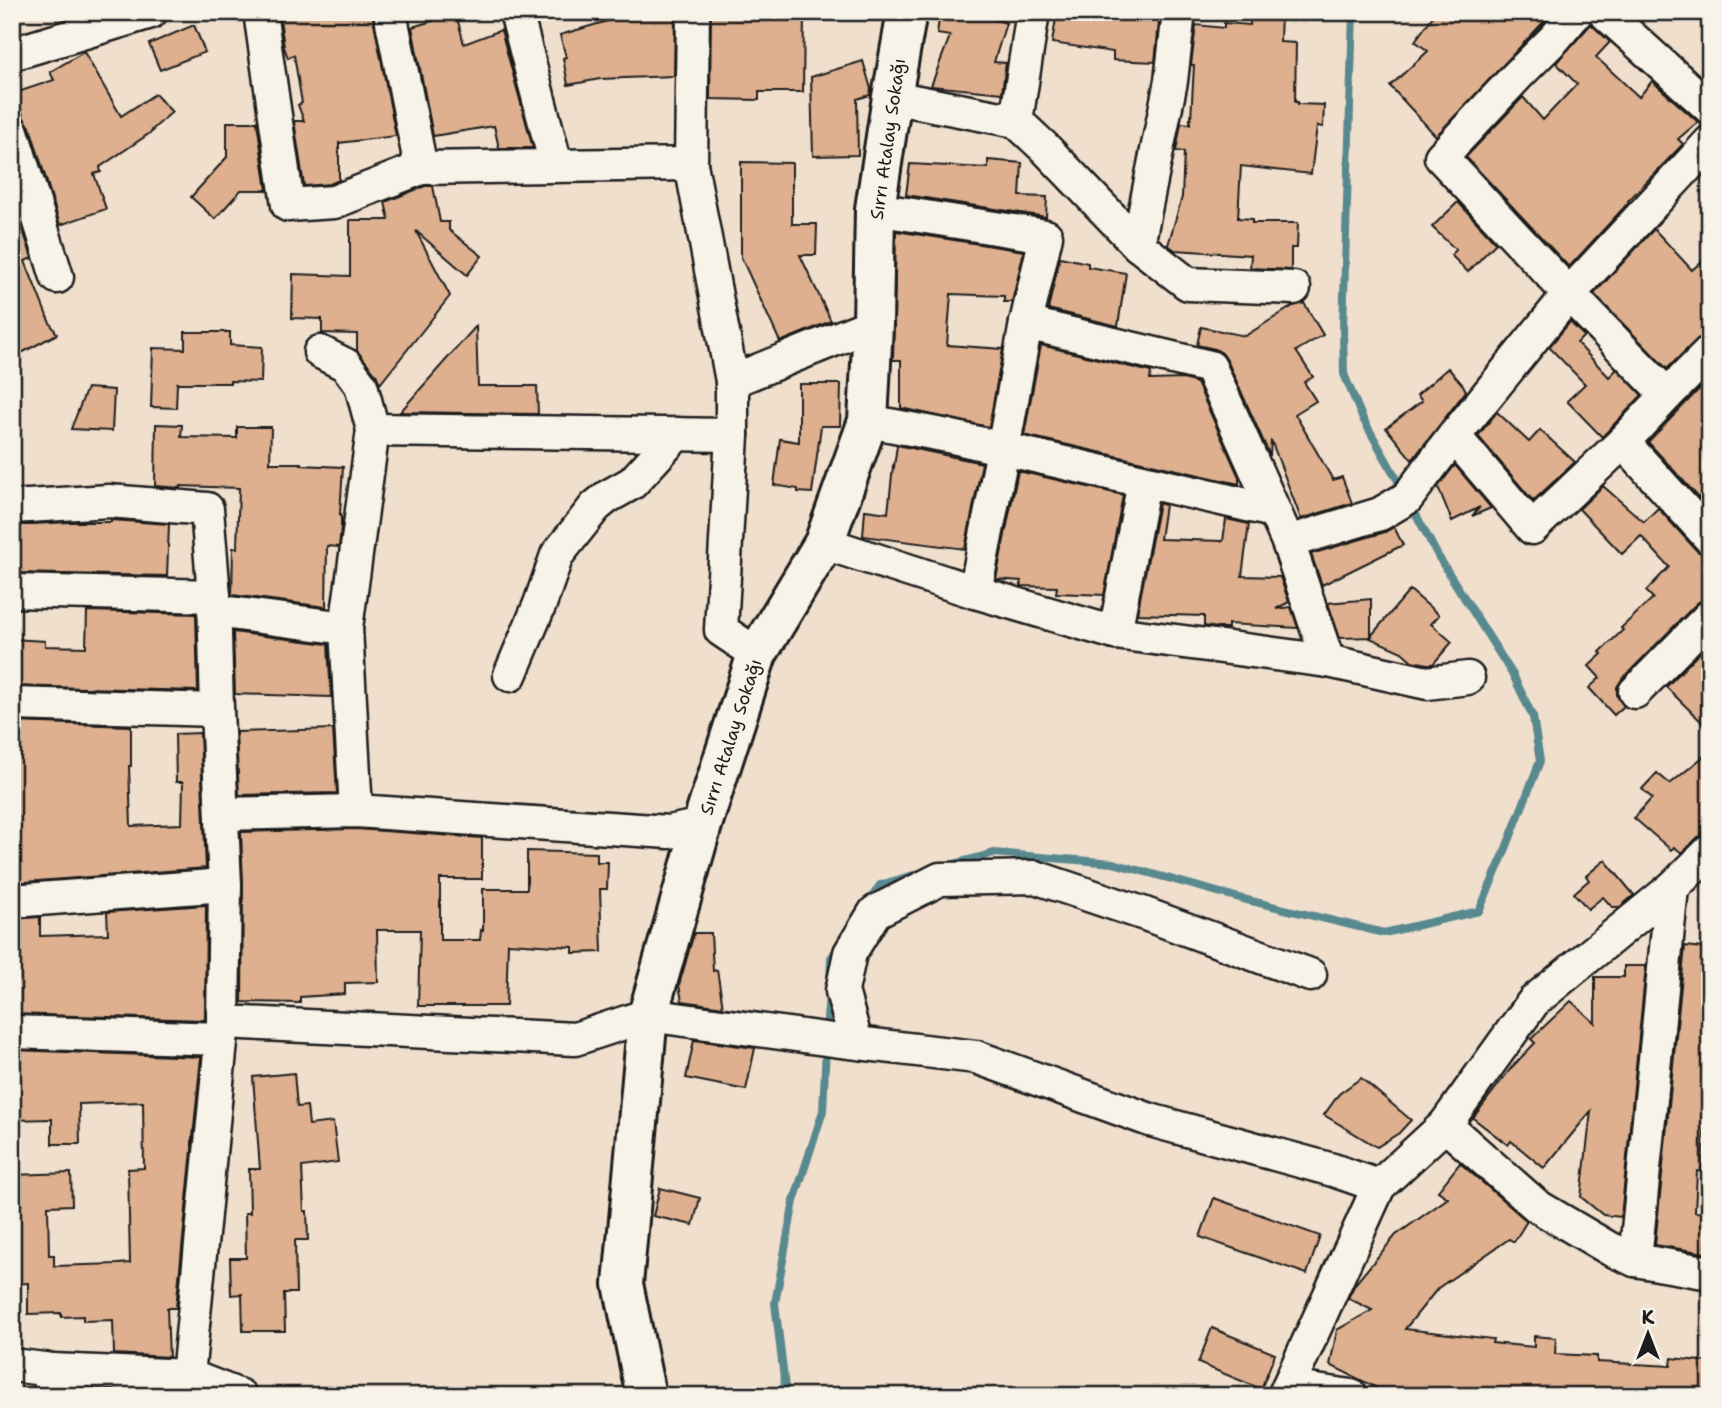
<svg xmlns="http://www.w3.org/2000/svg" width="1722" height="1408" font-family="'Shantell Sans',sans-serif">
<style>
.lines{fill:none;stroke-linecap:round;stroke-linejoin:round}
.stream{stroke:#59898f;stroke-width:8}
.building{fill:#deb08f;stroke:#1c1c1c;stroke-width:2}
.minor-casing{stroke:#1c1c1c;stroke-width:37}
.major-casing{stroke:#1c1c1c;stroke-width:44}
.minor{stroke:#f7f3e8;stroke-width:32}
.major{stroke:#f7f3e8;stroke-width:38}
.labels{text-anchor:middle;stroke-width:5;stroke-linejoin:round;paint-order:stroke}
.street-label{font-size:18px;fill:#1c1c1c;stroke:#f7f3e8}
</style>
<rect width="100%" height="100%" fill="#f0dfcd"/>
<filter id="ink" filterUnits="userSpaceOnUse"><feTurbulence type="fractalNoise" baseFrequency=".0143" numOctaves="2"/><feDisplacementMap in="SourceGraphic" scale="14" xChannelSelector="R" yChannelSelector="G"/><feConvolveMatrix kernelMatrix="1 2 1 2 8 2 1 2 1" color-interpolation-filters="sRGB"/></filter>
<g filter="url(#ink)">
<g class="lines">
<g class="stream">
<polyline points="1353,12 1343,328 1344,374 1362,417 1403,490"/>
<polyline points="950,865 994,853 1113,863 1243,899 1384,933 1479,911 1503,856 1540,761 1533,717 1513,675 1438,556 1411,505"/>
<polyline points="868,903 880,885 920,873"/>
<polyline points="830,980 831,958 839,946"/>
<polyline points="826,1032 829,993"/>
<polyline points="786,1396 775,1303 794,1201 823,1111 826,1045"/>
</g>
</g>
<g class="building">
<polygon points="279,12 372,12 396,136 339,143 339,180 330,184 304,186 294,121 304,121 298,105 302,103 294,55 288,58 284,47"/>
<polygon points="610,12 675,12 674,76 600,79 568,85 563,58 566,57 560,35 611,20"/>
<polygon points="711,12 804,12 803,92 759,92 759,100 710,99"/>
<polygon points="940,12 972,12 1006,23 994,62 1006,63 1002,93 931,86 950,36 937,34"/>
<polygon points="1057,12 1160,12 1155,62 1113,60 1113,52 1052,43"/>
<polygon points="1251,12 1281,12 1280,42 1296,43 1295,102 1298,102 1298,104 1324,105 1323,127 1317,126 1311,174 1241,166 1238,218 1252,219 1252,223 1298,223 1297,248 1291,248 1291,270 1250,268 1251,255 1175,250 1168,245 1182,197 1184,152 1176,151 1181,123 1190,124 1190,119 1191,119 1194,65 1191,65 1196,25 1224,28 1224,23 1250,25"/>
<polygon points="1436,12 1553,12 1436,136 1390,86 1428,51 1415,41"/>
<polygon points="456,14 464,44 501,30 533,148 499,148 494,126 433,136 412,27"/>
<polygon points="1591,24 1610,42 1596,57 1639,97 1652,81 1698,122 1678,139 1683,144 1628,201 1629,202 1569,267 1466,157 1523,97 1543,120 1577,84 1556,63"/>
<polygon points="194,25 205,52 160,70 149,44"/>
<polygon points="84,52 121,116 155,94 172,112 152,130 153,131 100,167 101,172 94,174 106,209 60,225 30,127 24,118 15,93 54,80 50,72"/>
<polygon points="863,61 871,89 870,95 857,99 858,155 813,156 811,77"/>
<polygon points="227,122 257,122 267,190 241,190 215,219 191,197 227,157"/>
<polygon points="988,160 1022,163 1020,196 1047,197 1046,217 906,195 910,164 988,168"/>
<polygon points="741,162 792,163 792,224 817,224 816,255 800,255 831,321 780,342 741,257"/>
<polygon points="425,186 433,186 440,222 449,222 449,230 482,256 467,275 416,231 450,296 380,384 376,374 357,351 357,334 322,333 322,319 292,318 293,274 350,276 350,220 389,220 385,202"/>
<polygon points="12,196 32,258 25,261 49,321 57,334 12,358"/>
<polygon points="1458,202 1496,243 1468,272 1451,255 1456,250 1432,227"/>
<polygon points="1654,229 1692,270 1710,254 1710,334 1705,335 1697,339 1667,369 1594,294"/>
<polygon points="896,231 1024,251 1012,302 1004,302 1004,296 951,294 947,345 1003,349 989,427 901,408 901,360 893,360"/>
<polygon points="1060,257 1088,263 1088,267 1126,273 1118,326 1048,309"/>
<polygon points="1304,303 1323,335 1296,351 1313,377 1304,382 1316,401 1295,414 1333,480 1342,477 1352,503 1301,519 1271,440 1270,456 1227,360 1222,353 1215,349 1197,345 1201,327 1245,336 1293,306"/>
<polygon points="1570,322 1584,336 1577,343 1609,377 1617,369 1642,395 1602,437 1567,401 1585,384 1549,347"/>
<polygon points="476,326 478,386 537,386 538,414 400,412"/>
<polygon points="185,332 230,332 230,345 262,347 261,382 230,381 230,383 177,383 176,408 151,407 153,348 185,349"/>
<polygon points="1041,345 1151,372 1150,380 1183,379 1197,383 1239,477 1239,484 1024,435"/>
<polygon points="1448,368 1463,385 1466,391 1412,460 1386,428 1422,401 1417,395"/>
<polygon points="1710,378 1710,510 1648,442"/>
<polygon points="799,384 841,384 840,426 821,426 812,493 798,492 798,489 774,485 780,439 799,442"/>
<polygon points="87,388 114,390 112,431 71,429"/>
<polygon points="1497,412 1529,442 1540,430 1575,462 1533,501 1478,436"/>
<polygon points="156,424 182,425 181,437 237,438 237,427 271,427 270,463 301,463 301,465 343,467 340,514 341,514 341,527 339,547 327,546 326,607 232,595 233,548 237,548 239,488 181,486 181,488 155,486"/>
<polygon points="897,445 982,463 965,549 863,536 865,510 888,513 893,466 894,467"/>
<polygon points="1455,465 1491,508 1472,516 1480,507 1452,521 1438,487"/>
<polygon points="1018,471 1123,495 1104,595 1056,593 1057,587 1021,586 1021,581 996,579"/>
<polygon points="1603,486 1644,522 1658,508 1696,550 1704,555 1710,556 1710,598 1704,599 1697,603 1622,679 1617,687 1617,696 1624,706 1614,715 1589,688 1600,678 1589,666 1602,654 1600,652 1623,630 1621,628 1653,598 1646,591 1669,567 1641,536 1622,554 1579,509"/>
<polygon points="1159,503 1165,505 1160,539 1223,541 1226,519 1249,524 1242,576 1280,577 1289,602 1276,609 1291,607 1298,628 1228,624 1228,628 1218,628 1204,626 1204,616 1137,614"/>
<polygon points="111,520 169,524 167,576 12,573 12,525 33,525 33,524 70,522 111,522"/>
<polygon points="1394,527 1403,545 1322,585 1311,554 1385,532"/>
<polygon points="1410,590 1439,615 1431,624 1452,642 1433,664 1428,664 1412,661 1402,652 1370,638 1371,637 1340,638 1328,603 1371,599 1371,636"/>
<polygon points="87,611 196,614 198,691 12,686 12,639 45,641 45,646 86,647"/>
<polygon points="233,632 328,644 331,697 235,694"/>
<polygon points="1710,642 1710,730 1666,687"/>
<polygon points="12,722 131,726 131,766 129,766 131,826 182,824 183,782 176,782 175,734 200,733 206,868 12,883"/>
<polygon points="333,729 337,793 239,795 236,732"/>
<polygon points="1710,751 1710,833 1705,833 1698,837 1682,853 1674,847 1671,850 1634,818 1652,798 1642,789 1657,773 1670,784"/>
<polygon points="356,829 482,838 482,879 440,879 440,940 480,940 481,930 483,931 483,889 527,889 527,851 597,853 597,862 608,862 607,889 600,889 602,952 573,953 573,947 508,943 506,1006 418,1006 420,930 377,930 378,982 345,983 345,994 300,997 300,1003 242,1002 243,885 241,832"/>
<polygon points="1605,860 1634,895 1620,907 1612,907 1603,897 1588,909 1574,893 1589,880 1586,876"/>
<polygon points="206,905 205,1020 12,1014 12,919 40,917 40,936 108,934 107,912"/>
<polygon points="694,933 711,933 713,971 717,970 723,1007 682,1001 679,985"/>
<polygon points="1685,946 1710,949 1710,1128 1704,1128 1702,1172 1697,1171 1695,1212 1708,1213 1706,1253 1655,1245"/>
<polygon points="1624,966 1646,966 1621,1217 1603,1215 1581,1197 1591,1111 1544,1168 1511,1141 1508,1145 1473,1118 1512,1067 1535,1043 1531,1039 1571,1001 1595,1023 1595,977 1624,977"/>
<polygon points="694,1040 755,1048 746,1090 686,1078"/>
<polygon points="12,1050 201,1057 193,1137 192,1137 192,1150 176,1308 167,1308 169,1357 114,1354 113,1320 83,1321 83,1316 61,1317 61,1313 28,1314 28,1283 12,1284 12,1175 71,1173 72,1205 48,1206 49,1255 54,1255 54,1266 118,1264 130,1263 128,1169 144,1168 143,1102 79,1104 80,1144 52,1144 52,1119 12,1120"/>
<polygon points="294,1073 297,1107 307,1106 309,1125 333,1122 338,1162 302,1167 304,1211 307,1211 308,1240 295,1240 296,1293 284,1293 285,1331 243,1331 242,1294 231,1295 230,1258 246,1258 245,1213 250,1213 249,1169 260,1169 253,1077"/>
<polygon points="1361,1078 1411,1120 1399,1133 1377,1147 1324,1115 1339,1094"/>
<polygon points="1460,1163 1527,1221 1514,1242 1509,1239 1438,1288 1405,1329 1493,1339 1492,1343 1534,1347 1534,1336 1556,1338 1555,1354 1597,1356 1597,1362 1671,1366 1672,1358 1710,1362 1710,1396 1438,1396 1381,1390 1330,1365 1337,1330 1372,1310 1348,1298 1355,1284 1396,1235 1448,1198 1438,1191"/>
<polygon points="660,1188 700,1198 693,1225 653,1216"/>
<polygon points="1214,1198 1320,1236 1307,1274 1200,1237"/>
<polygon points="1212,1328 1275,1354 1261,1389 1198,1363"/>
</g>
<g class="lines">
<defs>
<g id="minor">
<polyline points="260,12 288,205 334,202 421,168 691,164 693,12"/>
<polyline points="390,12 421,168"/>
<polyline points="516,12 556,165"/>
<polyline points="1577,12 1555,38 1517,76 1441,157 1569,294 1667,395 1623,442 1710,538"/>
<polyline points="1604,12 1710,108"/>
<polyline points="12,54 151,12"/>
<polyline points="892,97 1016,121 1046,149 1138,245 1171,81 1179,12"/>
<polyline points="1016,121 1033,12"/>
<polyline points="12,132 57,277"/>
<polyline points="691,164 732,381 732,435 721,630 757,654"/>
<polyline points="1138,245 1188,284 1294,288"/>
<polyline points="320,352 346,365 361,385 373,430 346,628 356,811"/>
<polyline points="732,381 873,324"/>
<polyline points="1667,395 1710,352"/>
<polyline points="868,421 948,436 1273,511"/>
<polyline points="373,430 732,435"/>
<polyline points="1623,442 1532,528 1454,436 1569,294 1710,142"/>
<polyline points="12,507 109,501 207,509 214,596 217,710 225,885 223,1022 186,1396"/>
<polyline points="1288,542 1380,514 1407,498 1454,436"/>
<polyline points="824,543 975,592 1115,633 1328,661 1288,542 1210,367 1026,323 1046,236 875,209"/>
<polyline points="12,591 214,596"/>
<polyline points="975,592 1003,450 1026,323"/>
<polyline points="214,611 346,628"/>
<polyline points="1115,633 1144,482"/>
<polyline points="1328,661 1427,683 1468,678"/>
<polyline points="510,675 540,604 557,555 595,507 607,497 632,483 677,434"/>
<polyline points="1635,692 1710,616"/>
<polyline points="12,704 217,710"/>
<polyline points="222,814 356,811 669,832 702,825"/>
<polyline points="12,901 225,885"/>
<polyline points="223,1022 575,1039 648,1015 840,1041 976,1057 1150,1120 1333,1170 1379,1186"/>
<polyline points="12,1032 221,1039"/>
<polyline points="856,1042 842,991 850,953 875,912 940,879 1035,877 1145,914 1310,975"/>
<polyline points="1445,1125 1537,1206 1610,1249 1635,1260 1710,1273"/>
<polyline points="1635,1260 1672,888"/>
<polyline points="12,1365 52,1370 50,1396"/>
<polyline points="52,1370 189,1376 240,1396"/>
<polyline points="1288,1387 1351,1396"/>
<polyline points="1284,1396 1379,1186 1445,1125 1534,1001 1672,888 1710,851"/>
</g>
<polyline id="major" points="646,1396 623,1284 648,1015 702,825 757,654 824,543 868,421 873,324 875,209 892,97 907,12"/>
</defs>
<use href="#minor" class="minor-casing"/>
<use href="#major" class="major-casing"/>
<use href="#minor" class="minor"/>
<use href="#major" class="major"/>
</g>
</g>
<g class="labels">
<g class="street-label">
<text transform="translate(888 139) rotate(-82)" y="6">Sırrı Atalay Sokağı</text>
<text transform="translate(731 737) rotate(-72)" y="6">Sırrı Atalay Sokağı</text>
</g>
</g>
<rect width="1722" height="1408" fill="none" stroke="#f7f3e8" stroke-width="42"/>
<rect x="21" y="21" width="1680" height="1366" fill="none" stroke="#1c1c1c" stroke-width="2.5" filter="url(#ink)"/>
<g transform="translate(1648 1334)" stroke="#f7f3e8" stroke-width="5" paint-order="stroke">
<path d="M0-5L12 26L0 18L-12 26Z" fill="#1c1c1c"/>
<text y="-10" font-size="19" font-weight="bold" text-anchor="middle" fill="#1c1c1c">K</text>
</g>
</svg>
